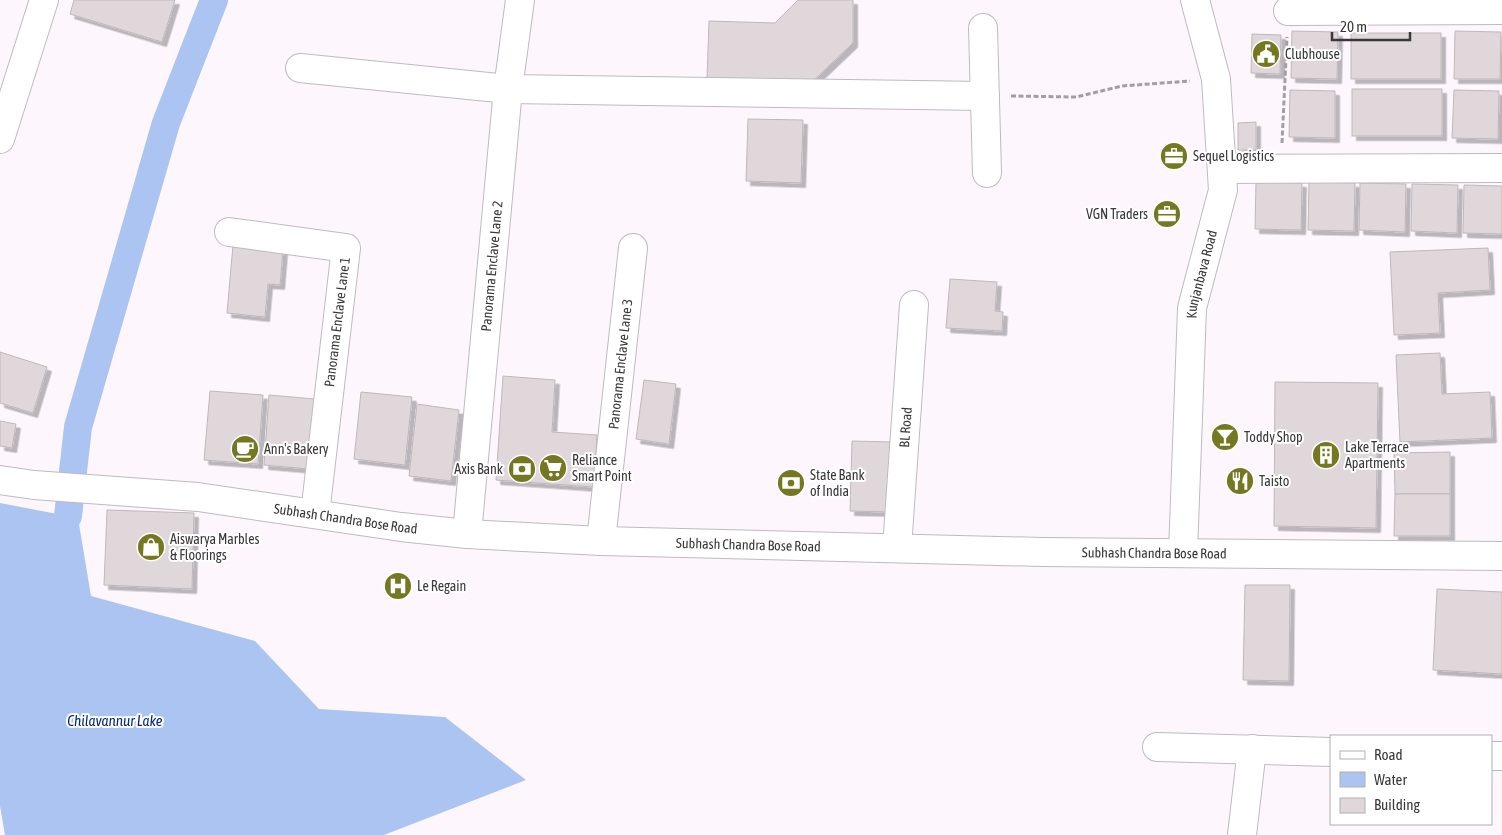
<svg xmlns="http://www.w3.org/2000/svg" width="1502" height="835" font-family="'Asap Condensed',sans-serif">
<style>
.water{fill:#abc4f1}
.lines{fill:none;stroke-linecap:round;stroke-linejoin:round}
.canal{stroke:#abc4f1;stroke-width:28}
.building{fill:#e0d7db;stroke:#bfb7ba;filter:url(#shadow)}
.street-casing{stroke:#bfbac0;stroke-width:30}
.secondary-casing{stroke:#bfbac0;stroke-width:30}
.path{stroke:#a29ea2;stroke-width:3;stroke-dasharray:5 2.5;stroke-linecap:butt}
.street{stroke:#fff;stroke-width:28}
.secondary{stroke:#fff;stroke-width:28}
.labels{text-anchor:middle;stroke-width:4;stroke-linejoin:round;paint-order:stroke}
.poi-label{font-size:14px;fill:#3a383a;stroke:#fff;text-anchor:start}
.street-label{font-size:14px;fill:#3a383a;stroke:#fff}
.water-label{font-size:15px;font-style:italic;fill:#04297c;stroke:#fff}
</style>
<defs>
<filter id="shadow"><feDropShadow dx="4.5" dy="4.5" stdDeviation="0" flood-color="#0004"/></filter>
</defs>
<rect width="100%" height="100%" fill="#fdf7fd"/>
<polygon class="water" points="0,503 78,518 91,596 255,641 319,709 445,717 526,780 384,835 5,835 0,806"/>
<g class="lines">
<polyline class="canal" points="68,516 78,427 166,123 214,0"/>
</g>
<g class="building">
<polygon points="74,0 175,0 162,42 70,14"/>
<polygon points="798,0 853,0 853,43 813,81 707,78 709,21 775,23"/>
<polygon points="1292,31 1338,32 1337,79 1291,78"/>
<polygon points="1455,31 1501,32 1500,79 1454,79"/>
<rect x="1351" y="33" width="90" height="46"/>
<polygon points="1252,34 1281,35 1280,74 1251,73"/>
<rect x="1352" y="89" width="90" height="47"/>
<polygon points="1290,90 1335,91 1335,138 1289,137"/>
<polygon points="1454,90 1499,91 1498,139 1452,138"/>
<polygon points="748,119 803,120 801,183 746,181"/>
<polygon points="1256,122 1256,150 1238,150 1238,123"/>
<polygon points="1256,181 1302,183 1301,230 1255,229"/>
<polygon points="1309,182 1355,183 1354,231 1308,230"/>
<polygon points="1360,183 1406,184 1405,232 1359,230"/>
<polygon points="1412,184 1458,185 1457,233 1411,231"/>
<polygon points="1464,185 1502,186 1502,234 1463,233"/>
<polygon points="233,245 283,250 280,285 268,284 265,317 227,313"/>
<polygon points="1488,248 1490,290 1438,293 1440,333 1394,335 1390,252"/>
<polygon points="950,279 997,282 995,311 1003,312 1002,331 946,328"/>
<polygon points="0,352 47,367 33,413 0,403"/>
<polygon points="1440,353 1442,394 1490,392 1492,438 1400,442 1396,355"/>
<polygon points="503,376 555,380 552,432 597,435 594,487 496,480"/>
<polygon points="644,380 676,384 669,444 636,439"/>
<polygon points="1275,382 1378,383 1376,528 1274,526"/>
<polygon points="210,391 263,395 258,464 204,460"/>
<polygon points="361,392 412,397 405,465 354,459"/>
<polygon points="269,395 315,399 309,469 264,465"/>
<polygon points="417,404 459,410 451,481 409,476"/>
<polygon points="0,421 16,424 12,448 0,446"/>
<polygon points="852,441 893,442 891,512 850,511"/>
<polygon points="1450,452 1450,494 1395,494 1394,453"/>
<polygon points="1395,494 1450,494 1450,536 1394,536"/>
<polygon points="107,510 194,513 192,589 104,585"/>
<polygon points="1245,585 1290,585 1289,681 1243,680"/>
<polygon points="1437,589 1502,592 1502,674 1433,670"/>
</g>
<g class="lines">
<defs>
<g id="street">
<polyline points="1288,11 1502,10"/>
<polyline points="983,28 987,173"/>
<polyline points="300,68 508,89 985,96"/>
<polyline points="0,139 44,0"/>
<polyline points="1223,169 1502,168"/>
<polyline points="229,232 346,248 315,514"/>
<path id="s1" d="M467,534L508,89L520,0"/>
<path id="s2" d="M601,541L633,248"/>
<path id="s3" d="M897,548L914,305"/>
<path id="s4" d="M1183,553L1192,308L1223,190L1216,79L1195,0"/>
<polyline points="1157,747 1331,752"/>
<polyline points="1491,756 1502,756"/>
<polyline points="1242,835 1252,749"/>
</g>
<g id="secondary">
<path id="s5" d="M0,480L34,485L198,497L401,527L467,534L601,541L1042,552L1502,556"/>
</g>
</defs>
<use href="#street" class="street-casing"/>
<use href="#secondary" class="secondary-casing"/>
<g class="path">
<polyline points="1011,96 1076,97 1122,86 1190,81"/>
<polyline points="1282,143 1287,37"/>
</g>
<use href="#street" class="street"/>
<use href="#secondary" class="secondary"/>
</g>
<defs>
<symbol id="civic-disc" viewBox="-11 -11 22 22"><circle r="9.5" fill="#747921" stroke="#fff"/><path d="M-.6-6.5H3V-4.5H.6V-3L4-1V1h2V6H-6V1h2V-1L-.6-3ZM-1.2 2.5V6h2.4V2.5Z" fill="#fff"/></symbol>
<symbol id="office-disc" viewBox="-11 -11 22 22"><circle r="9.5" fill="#747921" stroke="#fff"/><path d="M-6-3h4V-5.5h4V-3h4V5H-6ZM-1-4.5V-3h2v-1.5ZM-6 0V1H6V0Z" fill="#fff"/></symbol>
<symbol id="bar-disc" viewBox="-11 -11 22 22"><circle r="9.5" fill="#747921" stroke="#fff"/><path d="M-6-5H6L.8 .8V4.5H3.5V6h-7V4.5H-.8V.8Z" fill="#fff"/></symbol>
<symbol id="cafe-disc" viewBox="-11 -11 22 22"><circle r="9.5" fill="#747921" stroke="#fff"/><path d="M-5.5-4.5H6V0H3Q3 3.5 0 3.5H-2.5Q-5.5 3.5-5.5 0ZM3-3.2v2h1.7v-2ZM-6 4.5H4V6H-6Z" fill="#fff"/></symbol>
<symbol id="building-disc" viewBox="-11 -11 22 22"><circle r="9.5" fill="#747921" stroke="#fff"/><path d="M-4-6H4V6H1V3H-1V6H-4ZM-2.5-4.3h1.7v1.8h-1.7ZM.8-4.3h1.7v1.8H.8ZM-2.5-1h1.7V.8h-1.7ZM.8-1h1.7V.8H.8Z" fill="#fff"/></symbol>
<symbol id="supermarket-disc" viewBox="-11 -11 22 22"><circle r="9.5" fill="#747921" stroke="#fff"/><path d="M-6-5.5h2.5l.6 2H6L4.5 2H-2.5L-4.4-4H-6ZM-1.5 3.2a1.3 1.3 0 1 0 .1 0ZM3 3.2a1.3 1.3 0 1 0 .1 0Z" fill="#fff"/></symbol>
<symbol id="bank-disc" viewBox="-11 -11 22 22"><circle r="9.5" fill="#747921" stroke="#fff"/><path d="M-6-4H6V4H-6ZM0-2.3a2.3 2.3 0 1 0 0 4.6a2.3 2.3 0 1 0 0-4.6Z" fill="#fff"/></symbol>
<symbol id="restaurant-disc" viewBox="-11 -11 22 22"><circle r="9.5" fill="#747921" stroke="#fff"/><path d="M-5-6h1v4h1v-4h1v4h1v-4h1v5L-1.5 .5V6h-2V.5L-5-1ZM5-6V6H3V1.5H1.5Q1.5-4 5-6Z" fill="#fff"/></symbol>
<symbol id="shop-disc" viewBox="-11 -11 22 22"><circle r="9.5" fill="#747921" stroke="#fff"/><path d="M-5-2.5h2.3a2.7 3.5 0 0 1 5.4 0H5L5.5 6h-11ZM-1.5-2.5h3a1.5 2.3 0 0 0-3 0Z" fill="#fff"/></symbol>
<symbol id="hospital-disc" viewBox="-11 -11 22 22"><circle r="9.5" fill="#747921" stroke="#fff"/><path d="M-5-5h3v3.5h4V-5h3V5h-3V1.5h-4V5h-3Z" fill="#fff"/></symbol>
</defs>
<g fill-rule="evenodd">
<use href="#civic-disc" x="1250" y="38" width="32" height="32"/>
<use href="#office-disc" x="1158" y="140" width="32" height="32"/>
<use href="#office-disc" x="1151" y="198" width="32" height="32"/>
<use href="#bar-disc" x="1209" y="421" width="32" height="32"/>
<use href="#cafe-disc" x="229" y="433" width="32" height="32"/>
<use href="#building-disc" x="1310" y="439" width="32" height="32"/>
<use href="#supermarket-disc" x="537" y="452" width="32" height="32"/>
<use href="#bank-disc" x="506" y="453" width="32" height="32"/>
<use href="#restaurant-disc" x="1224" y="465" width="32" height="32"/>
<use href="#bank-disc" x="775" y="467" width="32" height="32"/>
<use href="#shop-disc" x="135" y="531" width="32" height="32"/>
<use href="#hospital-disc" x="382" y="570" width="32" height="32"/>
</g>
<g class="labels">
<g class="poi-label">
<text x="1285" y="59">Clubhouse</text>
<text x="1193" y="161">Sequel Logistics</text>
<text x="1148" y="219" text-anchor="end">VGN Traders</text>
<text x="1244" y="442">Toddy Shop</text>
<text x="1345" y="452">Lake Terrace<tspan x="1345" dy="16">Apartments</tspan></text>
<text x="264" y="454">Ann's Bakery</text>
<text x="572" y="465">Reliance<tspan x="572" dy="16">Smart Point</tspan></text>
<text x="503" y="474" text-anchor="end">Axis Bank</text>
<text x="810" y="480">State Bank<tspan x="810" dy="16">of India</tspan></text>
<text x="1259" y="486">Taisto</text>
<text x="170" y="544">Aiswarya Marbles<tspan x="170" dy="16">&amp; Floorings</tspan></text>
<text x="417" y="591">Le Regain</text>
</g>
<g class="street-label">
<text dy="5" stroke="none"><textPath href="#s1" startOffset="269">Panorama Enclave Lane 2</textPath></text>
<text dy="5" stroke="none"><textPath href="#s4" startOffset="280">Kunjanbava Road</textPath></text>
<text transform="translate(337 322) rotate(-83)" y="5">Panorama Enclave Lane 1</text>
<text dy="5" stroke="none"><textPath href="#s2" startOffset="178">Panorama Enclave Lane 3</textPath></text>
<text dy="5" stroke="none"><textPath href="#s3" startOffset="121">BL Road</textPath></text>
<text dy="5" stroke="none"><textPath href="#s5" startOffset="348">Subhash Chandra Bose Road</textPath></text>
<text dy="5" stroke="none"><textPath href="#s5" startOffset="752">Subhash Chandra Bose Road</textPath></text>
<text dy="5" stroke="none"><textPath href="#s5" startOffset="1158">Subhash Chandra Bose Road</textPath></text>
</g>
<g class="water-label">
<text x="115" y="726">Chilavannur Lake</text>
</g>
</g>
<rect x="1330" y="735" width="162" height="90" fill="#ffffff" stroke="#b0afb0"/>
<rect x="1340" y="751" width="25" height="8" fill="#ffffff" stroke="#b0afb0"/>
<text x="1374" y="760" font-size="15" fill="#3a383a">Road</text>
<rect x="1340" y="772" width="25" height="15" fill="#abc4f1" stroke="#b0afb0"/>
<text x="1374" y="785" font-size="15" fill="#3a383a">Water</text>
<rect x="1340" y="798" width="25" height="15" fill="#e0d7db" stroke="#b0afb0"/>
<text x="1374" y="810" font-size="15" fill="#3a383a">Building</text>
<path d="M1332 32v8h78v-8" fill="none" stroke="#3a383a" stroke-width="2.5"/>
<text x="1340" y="32" font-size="15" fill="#3a383a" stroke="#ffffff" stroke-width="4" paint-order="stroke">20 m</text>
</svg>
